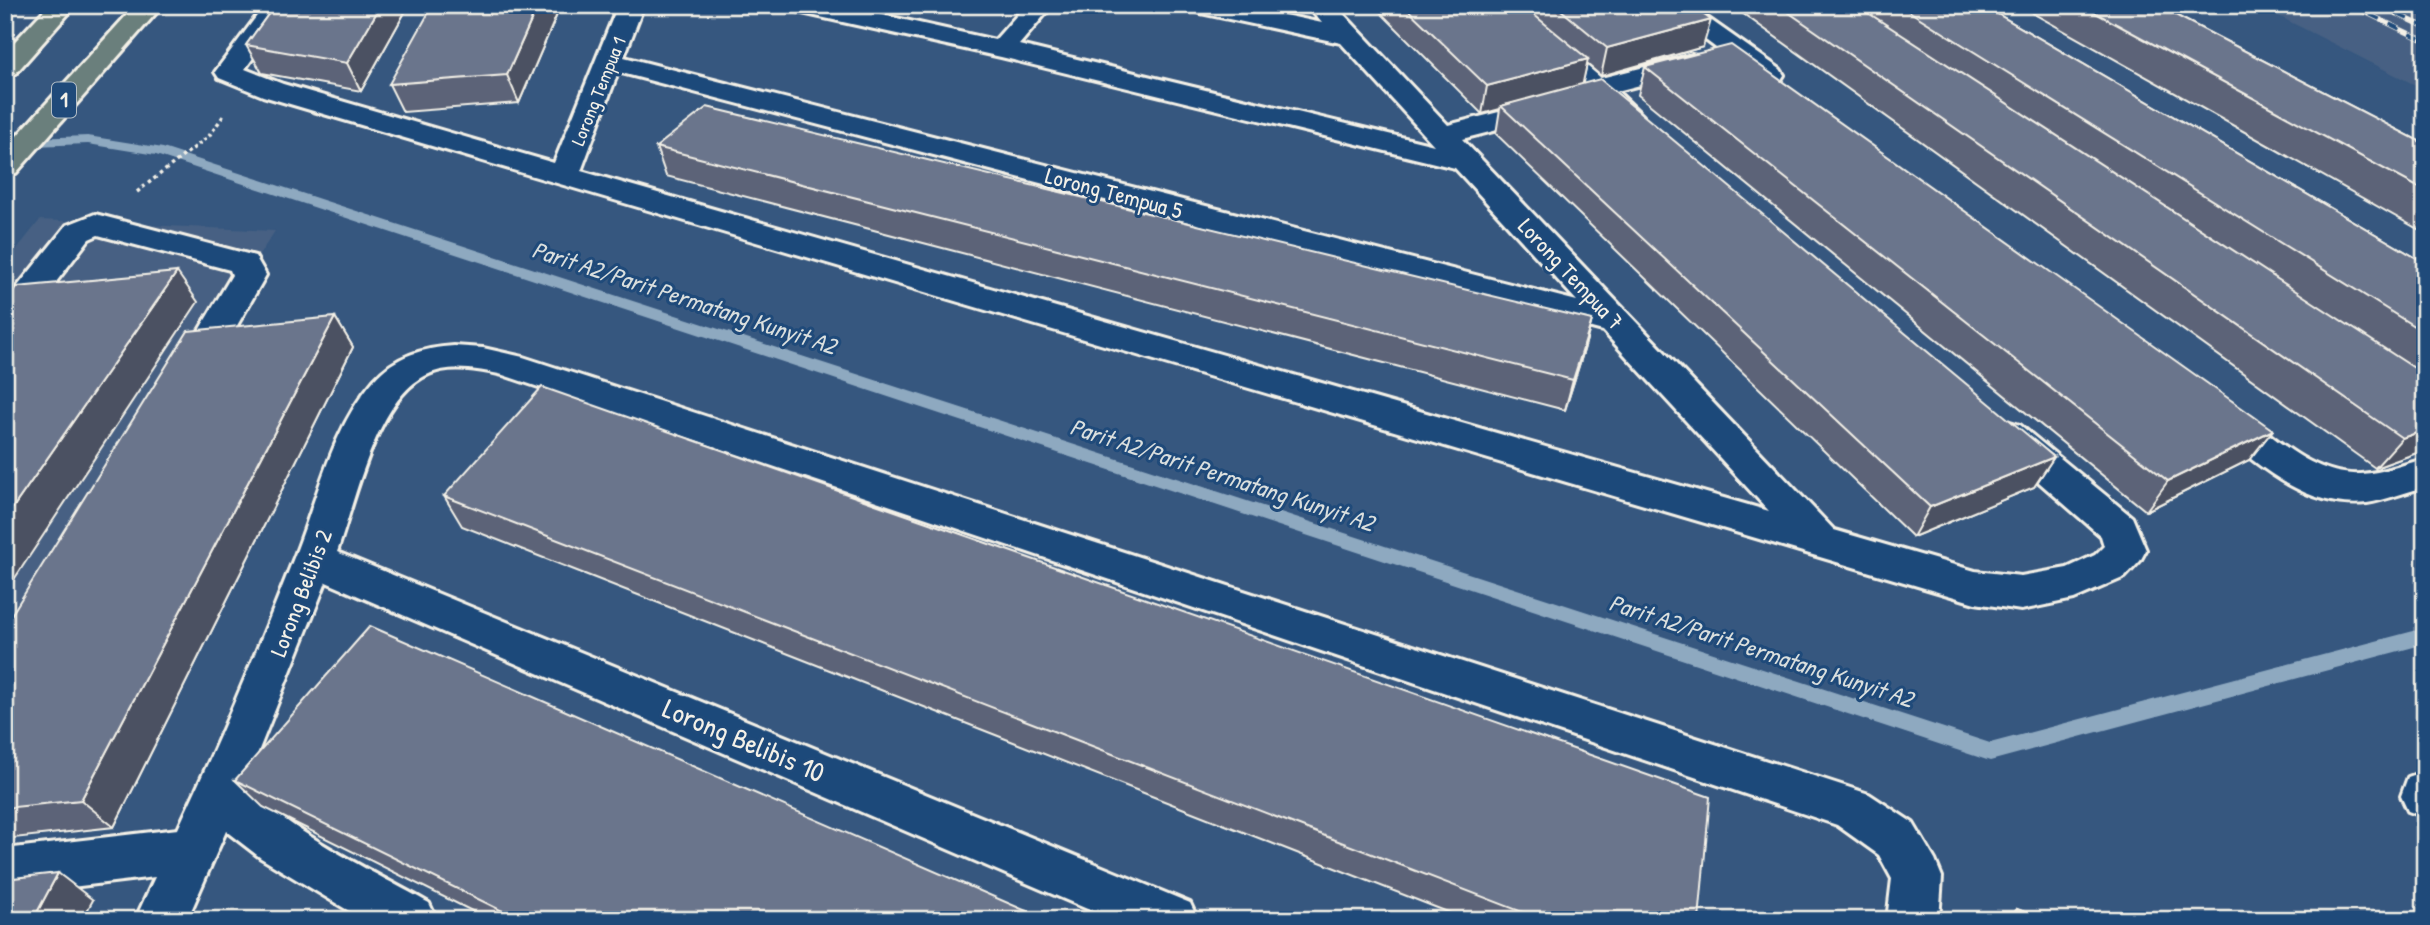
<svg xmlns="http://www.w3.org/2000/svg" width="2430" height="925" font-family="'Patrick Hand',sans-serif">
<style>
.built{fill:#466083}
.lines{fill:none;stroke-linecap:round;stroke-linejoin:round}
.stream{fill:#8ea9c0;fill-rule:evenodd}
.minor-casing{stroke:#f4f1e8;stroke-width:6}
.highway-casing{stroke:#f4f1e8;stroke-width:6}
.path{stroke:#f4f1e8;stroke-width:3.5;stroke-dasharray:3.5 3.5;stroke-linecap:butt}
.minor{fill:#1f4a7a;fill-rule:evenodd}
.highway{fill:#6b7f7c;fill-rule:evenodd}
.rail-casing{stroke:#f4f1e8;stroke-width:5}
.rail{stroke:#1f4a7a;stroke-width:3.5;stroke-dasharray:11;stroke-linecap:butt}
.wall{fill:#5c6478;stroke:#f4f1e8;stroke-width:2}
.shaded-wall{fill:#4b5162;stroke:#f4f1e8;stroke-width:2}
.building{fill:#6b748c;stroke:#f4f1e8;stroke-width:2}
.labels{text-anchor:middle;stroke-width:6;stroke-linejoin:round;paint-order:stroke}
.far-street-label{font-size:19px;fill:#f4f1e8;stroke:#1f4a7a}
.shield{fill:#1f4a7a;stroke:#b4bfc7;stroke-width:2}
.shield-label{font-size:21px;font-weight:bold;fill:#f4f1e8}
.street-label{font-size:23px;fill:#f4f1e8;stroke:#1f4a7a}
.water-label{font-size:24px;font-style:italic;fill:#dadfde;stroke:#1f4a7a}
.near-street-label{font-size:28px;fill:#f4f1e8;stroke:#1f4a7a}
</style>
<rect width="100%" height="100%" fill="#36577f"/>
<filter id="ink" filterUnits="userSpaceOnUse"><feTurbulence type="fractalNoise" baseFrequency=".0143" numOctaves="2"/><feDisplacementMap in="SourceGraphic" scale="14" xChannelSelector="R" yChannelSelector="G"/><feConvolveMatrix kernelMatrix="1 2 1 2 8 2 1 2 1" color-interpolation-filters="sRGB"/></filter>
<g filter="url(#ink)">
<g class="built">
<polygon points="2257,5 2425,5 2425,90"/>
<polygon points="40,220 275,231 5,642 5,264"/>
</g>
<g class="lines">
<polygon class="stream" points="88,136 163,148 1990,743 2425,628 2425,644 1990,761 156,155 88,144 5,147 5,139"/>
<defs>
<g id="minor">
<path d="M265,5H291L245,69L283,84L554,163L618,5H644L624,57L1577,301L1455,168L1001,57L802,13L793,10L789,5H838L995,40L1026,5H1053L1019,45L1434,145L1341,43L1201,13L1192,10L1188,5H1238L1322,23L1307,5H1335L1448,125L1550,99L1560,102L1564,108L1560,114L1462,139L1834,530L1975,571L2021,576L2067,568L2095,555L2104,546L2101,536L1994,443L1988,434L1994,425L2007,421L2020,425L2132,517L2146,550L2140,561L2125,577L2074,599L2021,610L1975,603L263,96L219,78L215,72ZM618,72L1603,331L1769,511L581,171Z"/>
<polygon points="1486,5 1515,5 1601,78 1692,55 1702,57 1706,63 1702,69 1617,91 1643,116 1639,122 1629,125 1619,122"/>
<polygon points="1659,5 1689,5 1780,69 1784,75 1780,81 1770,83 1760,81"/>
<polygon points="95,214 255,256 266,275 204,383 191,386 178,383 173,374 232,275 230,270 98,235 89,239 17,333 5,336 5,302 67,225"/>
<path d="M454,346L483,348L523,357L1869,794L1913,823L1935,860L1942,877L1939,920H1887L1892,879L1879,855L1837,825L503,375C481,370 450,364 429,374C376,396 355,502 337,552L1190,903L1198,920H1113L326,582L246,782C270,823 384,877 429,903L437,920H364L261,858L226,831L187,920H135L155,877L5,895V849L178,829C220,739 259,647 295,555C318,497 332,428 374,380C395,356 423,348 454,346Z"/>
<path d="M2218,399L2231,403C2268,432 2311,477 2361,474C2383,473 2404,464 2425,459V487C2405,492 2386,500 2367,503C2302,510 2251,458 2205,421L2199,412L2205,403Z"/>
<polygon points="2425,771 2425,817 2408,811 2401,796 2408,777"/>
</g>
<g id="highway">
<polygon points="49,5 76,5 15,74 5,76 5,52"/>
<polygon points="136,5 163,5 16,173 5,176 5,149"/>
</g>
</defs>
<use href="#minor" class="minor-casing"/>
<use href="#highway" class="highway-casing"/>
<polyline class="path" points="137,192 209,136 224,115"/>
<use href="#minor" class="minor"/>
<use href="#highway" class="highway"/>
<defs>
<g id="rail">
<polyline points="2350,5 2425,41"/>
<polyline points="2378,5 2425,27"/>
</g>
</defs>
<use href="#rail" class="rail-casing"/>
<use href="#rail" class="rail"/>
</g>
<g class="wall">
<polygon points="275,5 409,5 361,91 262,73 246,45"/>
<polygon points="561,5 519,103 403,112 389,84"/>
<polygon points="1373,5 1690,5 1703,47 1601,76 1587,64 1582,84 2054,457 2034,487 1913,537 1496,134 1500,109 1482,114"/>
<polygon points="1731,5 1982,5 2425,263 2425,450 2375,468"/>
<polygon points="2018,5 2156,5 2425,144 2425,233"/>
<polygon points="1645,67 2273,430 2249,460 2146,511 1638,95"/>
<polygon points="656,147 1592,320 1584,350 1565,410 666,176"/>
<polygon points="335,317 353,347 114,827 5,839 5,625"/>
<polygon points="444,496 1699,920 1468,920 462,526"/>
<polygon points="235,780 1047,920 490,920 263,807"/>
<polygon points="2017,909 2045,920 2007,920"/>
</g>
<g class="shaded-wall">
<polygon points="381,5 409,5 361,91 347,63"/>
<polygon points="538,5 561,5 519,103 507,75"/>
<polygon points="1711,20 1703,47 1601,76 1607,48"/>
<polygon points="1588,59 1582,87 1501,106 1500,109 1482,114 1487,86"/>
<polygon points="177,272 198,302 5,593 5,519"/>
<polygon points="335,317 353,347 114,827 81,800"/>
<polygon points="1592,320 1584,350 1565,410 1573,380"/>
<polygon points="2273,430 2249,460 2146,511 2168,481"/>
<polygon points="2425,430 2425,450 2375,468 2402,438"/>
<polygon points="2054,457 2034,487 1913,537 1930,507"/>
<polygon points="58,873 93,900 82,920 33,920"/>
</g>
<g class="building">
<polygon points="275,5 381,5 347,63 246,45"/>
<polygon points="433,5 538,5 507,75 389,84"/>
<polygon points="1403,5 1522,5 1588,59 1487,86"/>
<polygon points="1555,5 1690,5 1711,20 1607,48"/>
<polygon points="1778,5 1856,5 2425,375 2425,430 2402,438"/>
<polygon points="1899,5 1982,5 2425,263 2425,333"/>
<polygon points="2081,5 2156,5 2425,144 2425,191"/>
<polygon points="1731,45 2273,430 2168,481 1645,67"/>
<polygon points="1600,79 2054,457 1930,507 1501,106"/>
<polygon points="707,107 1592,320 1573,380 656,147"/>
<polygon points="177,272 5,519 5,301 17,287"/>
<polygon points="335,317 81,800 5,808 5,625 188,331"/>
<polygon points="542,387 1710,797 1699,920 1543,920 444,496"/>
<polygon points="370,626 1047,920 521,920 235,780"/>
<polygon points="58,873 33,920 5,920 5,879"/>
<polygon points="2017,909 2045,920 2017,920"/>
</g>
</g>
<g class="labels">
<g class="far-street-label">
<text transform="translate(598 91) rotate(-68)" y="7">Lorong Tempua 1</text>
</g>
<rect class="shield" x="52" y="82.5" width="24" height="35" rx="5"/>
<g class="shield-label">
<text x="64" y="107">1</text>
</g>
<g class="street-label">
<text transform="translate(1114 193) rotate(15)" y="8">Lorong Tempua 5</text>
<text transform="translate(1571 274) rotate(47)" y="8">Lorong Tempua 7</text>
<text transform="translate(301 593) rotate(-69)" y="8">Lorong Belibis 2</text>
</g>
<g class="water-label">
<text transform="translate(684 298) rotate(18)" y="8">Parit A2/Parit Permatang Kunyit A2</text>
<text transform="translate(1222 475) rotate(18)" y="8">Parit A2/Parit Permatang Kunyit A2</text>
<text transform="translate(1761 651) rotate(18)" y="8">Parit A2/Parit Permatang Kunyit A2</text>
</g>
<g class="near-street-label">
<text transform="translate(744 740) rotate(23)" y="10">Lorong Belibis 10</text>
</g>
</g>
<rect width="2430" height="925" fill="none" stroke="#1f4a7a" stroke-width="28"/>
<rect x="14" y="14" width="2402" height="897" fill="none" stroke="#f4f1e8" stroke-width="2.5" filter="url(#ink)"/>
</svg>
